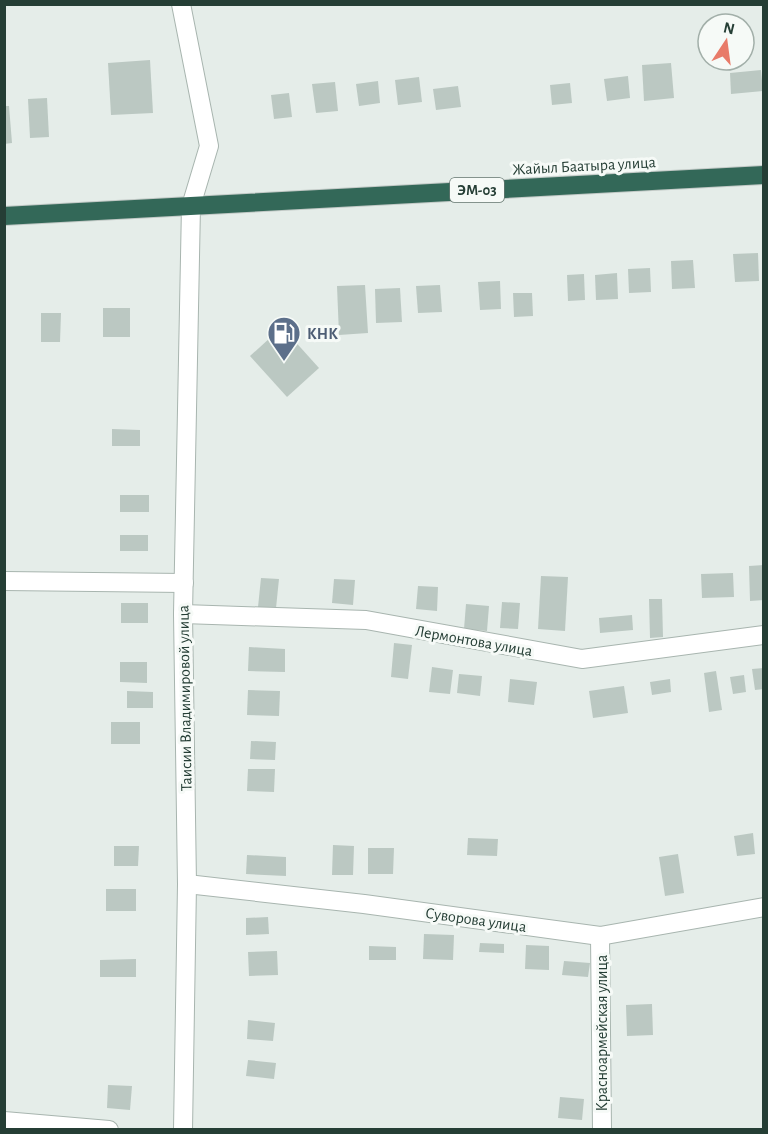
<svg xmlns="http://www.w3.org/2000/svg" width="768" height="1134" font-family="'Alegreya Sans',sans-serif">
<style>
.building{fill:#bbc8c2}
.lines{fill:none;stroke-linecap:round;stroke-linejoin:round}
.minor-casing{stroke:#a8b5af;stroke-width:20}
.highway-casing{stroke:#c2c9c6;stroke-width:20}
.minor{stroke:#fff;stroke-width:18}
.highway{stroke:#336858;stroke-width:18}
.labels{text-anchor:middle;stroke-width:6;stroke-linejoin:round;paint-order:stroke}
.shield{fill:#f6faf7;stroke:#64766f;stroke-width:1.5}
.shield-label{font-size:15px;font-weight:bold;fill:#253e35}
.street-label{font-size:16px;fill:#253e35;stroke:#f6faf7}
.service-label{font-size:16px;font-weight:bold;fill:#4e5e75;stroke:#f6faf7;text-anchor:start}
</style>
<rect width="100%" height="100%" fill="#e5ede9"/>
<g class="building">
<polygon points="150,60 153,113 111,115 108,63"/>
<polygon points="671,63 674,98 644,101 642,65"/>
<polygon points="761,70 763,91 731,94 730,73"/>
<polygon points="628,76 630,98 607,101 604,79"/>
<polygon points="419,77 422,102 398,105 395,80"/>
<polygon points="378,81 380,103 359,106 356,84"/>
<polygon points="335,82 338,111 316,113 312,84"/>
<polygon points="570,83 572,103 552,105 550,85"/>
<polygon points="458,86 461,107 436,110 433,89"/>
<polygon points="289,93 292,117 274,119 271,95"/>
<polygon points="47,98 49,137 30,138 28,99"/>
<polygon points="4,106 9,106 12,143 4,144"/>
<polygon points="758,253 759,281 735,282 733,254"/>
<polygon points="693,260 695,288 672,289 671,261"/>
<polygon points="650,268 651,292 629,293 628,269"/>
<polygon points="617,273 618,299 596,300 595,275"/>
<polygon points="584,274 585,300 568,301 567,275"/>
<polygon points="500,281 501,309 480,310 478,282"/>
<polygon points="365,285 368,333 339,335 337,286"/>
<polygon points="440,285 442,312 418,313 416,286"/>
<polygon points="400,288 402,322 376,323 375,289"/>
<polygon points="513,293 532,293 533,316 514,317"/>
<rect x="103" y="308" width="27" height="29"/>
<polygon points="41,313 61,313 60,342 41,342"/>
<polygon points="282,327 319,368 287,397 250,356"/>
<polygon points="112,429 140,430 140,446 112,446"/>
<rect x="120" y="495" width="29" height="17"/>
<rect x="120" y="535" width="28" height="16"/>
<polygon points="764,565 764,600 750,601 749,566"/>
<polygon points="733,573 734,597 702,598 701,574"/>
<polygon points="541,576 568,577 565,631 538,629"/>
<polygon points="261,578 279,579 276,608 258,607"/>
<polygon points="334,579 355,580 353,605 332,603"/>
<polygon points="418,586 438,587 437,611 416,609"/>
<polygon points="649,599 662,599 663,637 650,638"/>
<polygon points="502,602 520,603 518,629 500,628"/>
<rect x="121" y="603" width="27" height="20"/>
<polygon points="466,604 489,606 487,631 464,629"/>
<polygon points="632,615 633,630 600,633 599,618"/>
<polygon points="394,643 412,645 408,679 391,677"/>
<polygon points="249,647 285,649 285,672 248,671"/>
<polygon points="120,662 147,662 147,683 120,682"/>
<polygon points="432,667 453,670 450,694 429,692"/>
<polygon points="764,668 764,689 755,690 752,669"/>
<polygon points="716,671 722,710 709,712 704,673"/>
<polygon points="459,674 482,676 480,696 457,693"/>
<polygon points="744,675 746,692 733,694 730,677"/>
<polygon points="510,679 537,682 534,705 508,702"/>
<polygon points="670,679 671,692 652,695 650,682"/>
<polygon points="624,686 628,713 593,718 589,691"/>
<polygon points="248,690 280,691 279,716 247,715"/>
<polygon points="127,691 153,692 153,708 127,708"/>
<rect x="111" y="722" width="29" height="22"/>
<polygon points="251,741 276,742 275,760 250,759"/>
<polygon points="248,769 275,769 274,792 247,791"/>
<polygon points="753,833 755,854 737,856 734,836"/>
<polygon points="468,838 498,839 497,856 467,855"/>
<polygon points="333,845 354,846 353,875 332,875"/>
<polygon points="114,846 139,846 138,866 114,866"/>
<polygon points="368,848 394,848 393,874 368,874"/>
<polygon points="678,854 684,893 665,896 659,857"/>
<polygon points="247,855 286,857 286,876 246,874"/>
<rect x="106" y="889" width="30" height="22"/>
<polygon points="268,917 269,934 246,935 246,918"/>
<polygon points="424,934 454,935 453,960 423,959"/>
<polygon points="480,943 504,944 504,953 479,952"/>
<polygon points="526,945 549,946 549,970 525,969"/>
<polygon points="369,946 396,947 396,960 369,960"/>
<polygon points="277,951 278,975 249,976 248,952"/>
<polygon points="136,959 136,977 100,977 100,960"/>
<polygon points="564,961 590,963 588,977 562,975"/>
<polygon points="652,1004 653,1035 627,1036 626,1005"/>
<polygon points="248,1020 275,1023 273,1041 247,1039"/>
<polygon points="248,1060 276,1063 274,1079 246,1076"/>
<polygon points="108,1085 132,1086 130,1110 107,1108"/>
<polygon points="560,1097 584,1099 582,1120 558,1118"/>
</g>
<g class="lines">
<defs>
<g id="minor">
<polyline points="181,4 209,146 191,206 183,614 187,884 183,1130"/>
<polyline points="4,581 184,583"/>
<polyline points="183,614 366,620 582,659 764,635"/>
<polyline points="187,884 364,904 600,936 764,907"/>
<polyline points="600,936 602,1130"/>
<polyline points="4,1121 109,1130"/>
</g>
<polyline id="highway" points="4,216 764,175"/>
</defs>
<use href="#minor" class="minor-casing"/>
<use href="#highway" class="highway-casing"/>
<use href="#minor" class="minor"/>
<use href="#highway" class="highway"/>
</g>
<defs>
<symbol id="fuel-pin" viewBox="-11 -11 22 30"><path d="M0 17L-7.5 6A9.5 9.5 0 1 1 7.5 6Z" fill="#5c6f8a" stroke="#f6faf7"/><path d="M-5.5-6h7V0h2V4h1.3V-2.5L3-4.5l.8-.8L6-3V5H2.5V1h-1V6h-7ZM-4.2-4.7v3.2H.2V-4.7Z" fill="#fff"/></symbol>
</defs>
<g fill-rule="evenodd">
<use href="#fuel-pin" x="265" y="314" width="38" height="52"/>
</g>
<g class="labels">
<rect class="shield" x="450" y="178" width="54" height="24" rx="4.5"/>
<g class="shield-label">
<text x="477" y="195">ЭМ-03</text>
</g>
<g class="street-label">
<text transform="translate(584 165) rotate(-3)" y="6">Жайыл Баатыра улица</text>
<text transform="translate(474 640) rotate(10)" y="6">Лермонтова улица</text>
<text transform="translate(184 698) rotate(-91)" y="6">Таисии Владимировой улица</text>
<text transform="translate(476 919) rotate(8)" y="6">Суворова улица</text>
<text transform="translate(601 1033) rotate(-90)" y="6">Красноармейская улица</text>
</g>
<g class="service-label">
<text x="307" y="339">КНК</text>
</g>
</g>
<rect width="768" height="1134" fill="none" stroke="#253e35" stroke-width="12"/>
<g transform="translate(726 42) rotate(13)"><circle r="28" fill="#f6faf7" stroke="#a2afa9" stroke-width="1.5"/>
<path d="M0-4.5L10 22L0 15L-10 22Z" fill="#e87b69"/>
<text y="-9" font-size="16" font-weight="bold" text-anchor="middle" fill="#253e35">N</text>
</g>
</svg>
